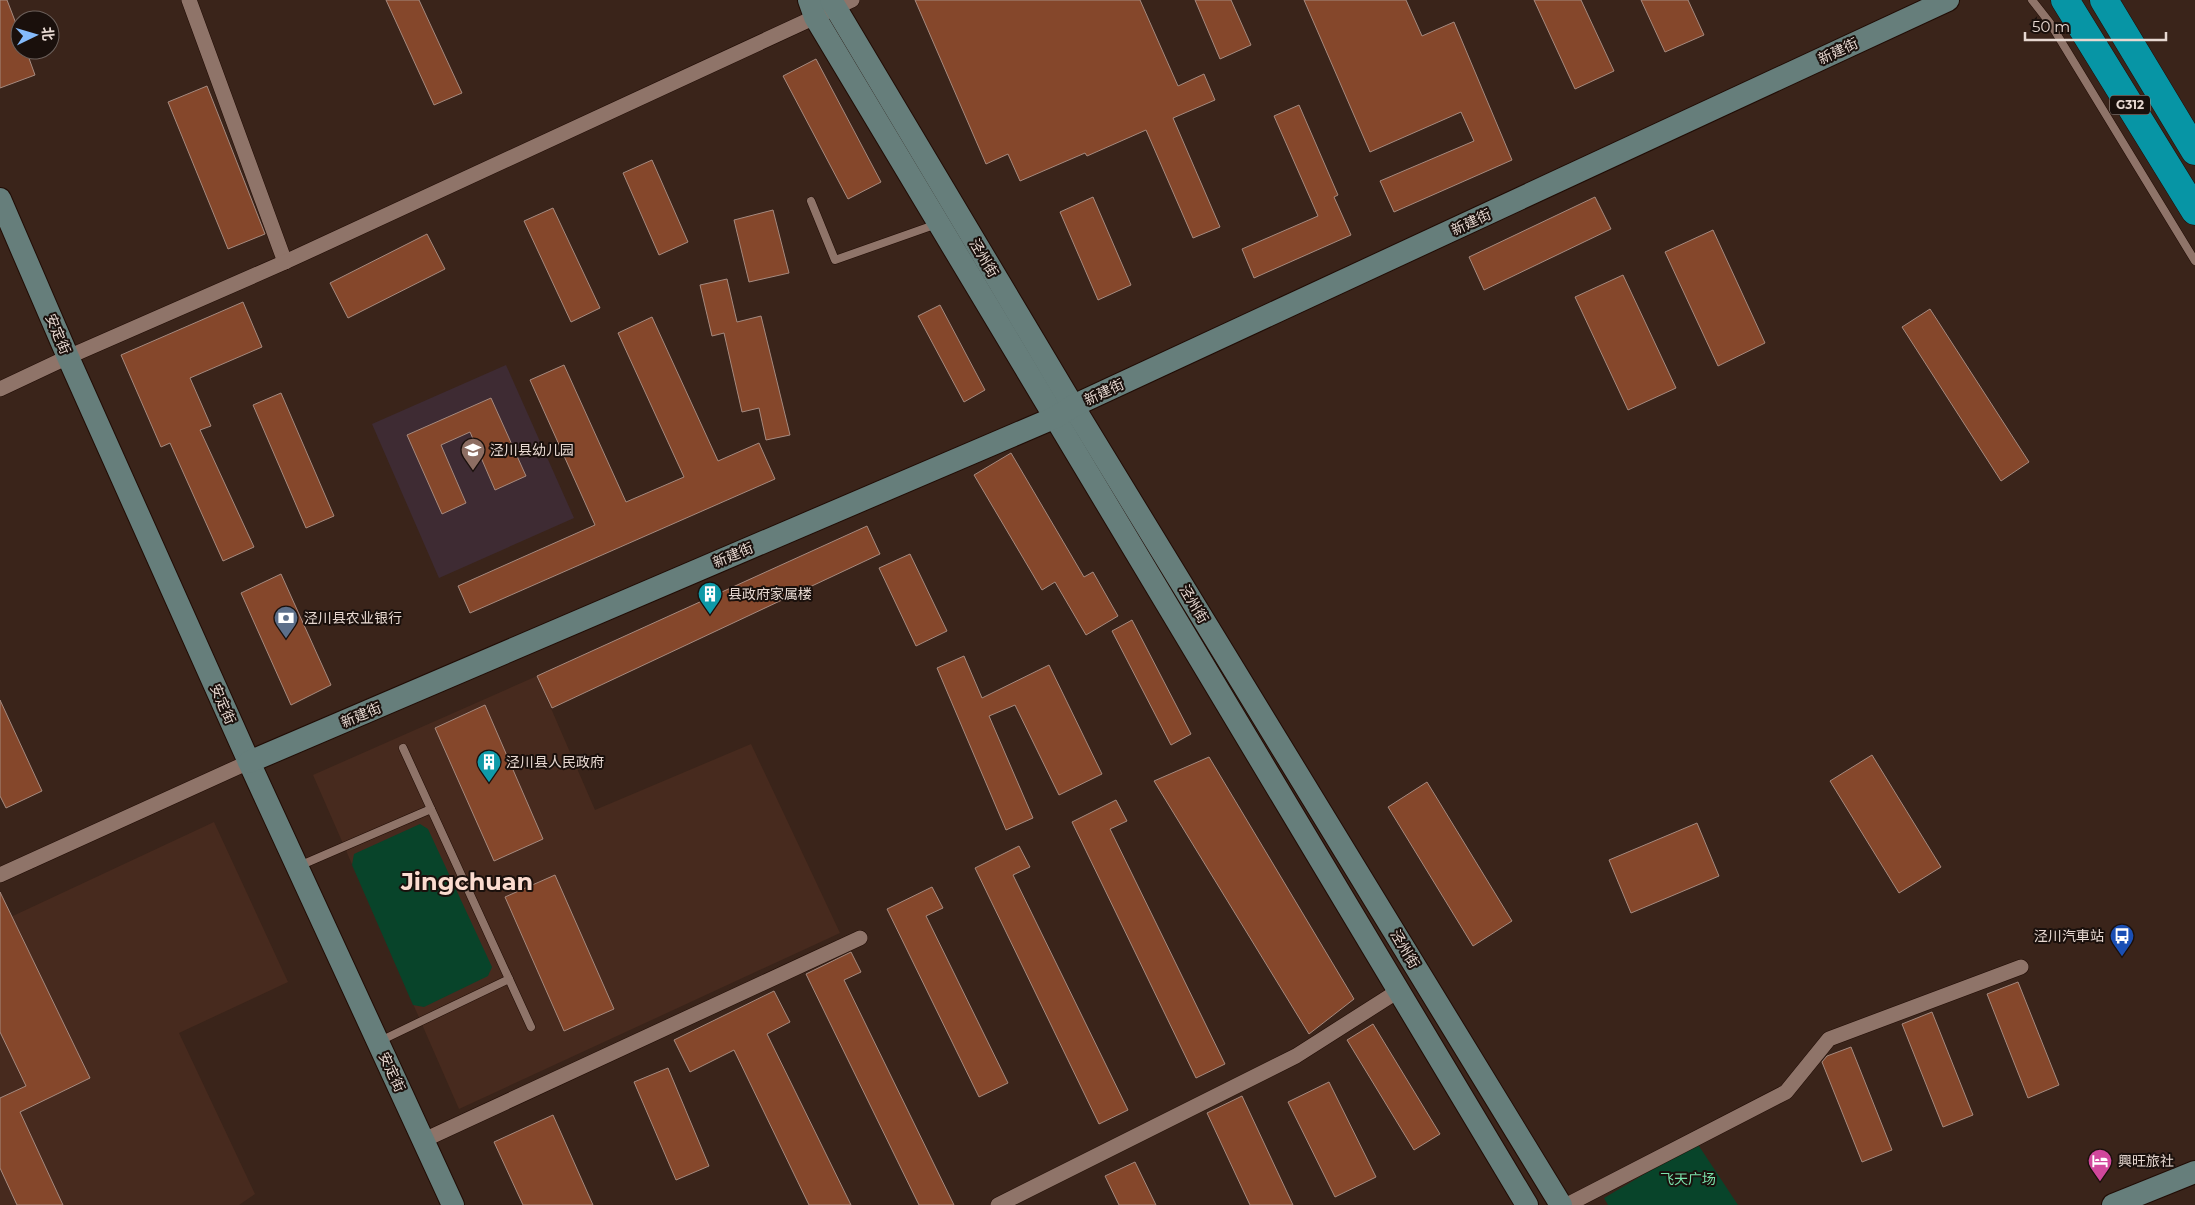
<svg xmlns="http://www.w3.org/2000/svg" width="2195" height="1205" font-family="Montserrat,'Noto Sans SC',sans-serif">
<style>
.built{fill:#472a1e}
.education{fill:#3e2b33}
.green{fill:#08442a}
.building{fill:#85472b;stroke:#a68a7f}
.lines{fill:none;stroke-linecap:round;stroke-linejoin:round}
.lane-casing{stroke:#200c05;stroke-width:9}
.street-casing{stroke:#200c05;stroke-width:16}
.secondary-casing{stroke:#200c05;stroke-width:24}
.highway-casing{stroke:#200c05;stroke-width:29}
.lane{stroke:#8f7469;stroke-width:8}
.street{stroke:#8f7469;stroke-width:15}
.secondary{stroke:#667e7b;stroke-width:22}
.highway{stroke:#0795a5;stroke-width:28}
.labels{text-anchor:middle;stroke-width:4;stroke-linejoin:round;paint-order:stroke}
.shield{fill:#1a100c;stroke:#aa9c96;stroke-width:1}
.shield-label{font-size:12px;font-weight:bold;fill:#e7d8d1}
.street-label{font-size:14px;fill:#e7d8d1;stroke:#1a100c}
.poi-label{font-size:14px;fill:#e7d8d1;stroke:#1a100c;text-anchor:start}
.park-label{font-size:14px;fill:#7be2ab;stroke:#1a100c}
.town-label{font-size:24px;font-weight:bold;fill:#fbdcd0;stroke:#1a100c}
</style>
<rect width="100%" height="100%" fill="#3a241a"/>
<g class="built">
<polygon points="537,676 595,810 751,744 840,933 459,1109 313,775"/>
<polygon points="214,822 288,982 179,1033 255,1194 239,1205 0,1205 0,922"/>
</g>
<polygon class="education" points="506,365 574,518 439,578 372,424"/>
<g class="green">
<polygon points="420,824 428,829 492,967 488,976 424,1007 413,1005 352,865 354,854"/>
<polygon points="1697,1143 1738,1205 1608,1205 1604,1198"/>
</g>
<g class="building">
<polygon points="0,0 7,0 20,34 20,50 26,50 35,75 0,88"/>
<polygon points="386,0 419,0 462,93 434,105"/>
<polygon points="915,0 1140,0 1178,86 1204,74 1215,100 1173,118 1220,227 1193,238 1146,130 1087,156 1085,153 1020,181 1008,154 986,164"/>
<polygon points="1195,0 1231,0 1251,45 1220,59"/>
<polygon points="1304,0 1406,0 1422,36 1454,22 1512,160 1394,212 1380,181 1474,141 1461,112 1370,152"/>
<polygon points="1534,0 1581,0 1614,71 1575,89"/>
<polygon points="1641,0 1688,0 1704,35 1665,52"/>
<polygon points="816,59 881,182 848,199 783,76"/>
<polygon points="207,86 265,234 228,249 168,102"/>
<polygon points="1299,105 1338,195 1334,197 1351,235 1254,278 1242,249 1318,216 1274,116"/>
<polygon points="652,160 688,242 659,255 623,173"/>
<polygon points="1093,197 1131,285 1098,300 1060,212"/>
<polygon points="1595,197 1611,229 1484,290 1469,257"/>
<polygon points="553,208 600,308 571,322 524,221"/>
<polygon points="773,210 789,273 749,282 734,220"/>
<polygon points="1713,230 1765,343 1718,366 1665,252"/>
<polygon points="427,234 445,269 348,318 330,283"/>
<polygon points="1623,275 1676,388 1628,410 1575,297"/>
<polygon points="727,279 737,322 761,316 790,435 766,440 759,408 742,412 724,333 712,336 700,285"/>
<polygon points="243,302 262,347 190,378 211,426 200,430 254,547 223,561 170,443 161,447 121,355"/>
<polygon points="940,305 985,390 964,402 918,316"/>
<polygon points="1930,309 2029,462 2001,481 1902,327"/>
<polygon points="652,317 718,461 759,443 775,479 470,613 458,586 595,525 530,380 564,365 626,502 684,477 618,333"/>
<polygon points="281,393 334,516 306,528 253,405"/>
<polygon points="491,398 526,476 495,490 470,432 441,445 466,503 442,514 407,435"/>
<polygon points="1011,453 1084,577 1093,572 1118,616 1086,635 1055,582 1042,590 974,475"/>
<polygon points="867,526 880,554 552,708 537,676"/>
<polygon points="910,554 947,631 916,646 879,568"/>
<polygon points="281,574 331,685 291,705 241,593"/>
<polygon points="1132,620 1191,734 1171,745 1112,631"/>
<polygon points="964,656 982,698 1049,665 1102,774 1059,795 1015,705 989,716 1033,818 1006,830 937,668"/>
<polygon points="0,700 42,791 6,808 0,796"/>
<polygon points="485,705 543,839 494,861 435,728"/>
<polygon points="1872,755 1941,867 1899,893 1830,781"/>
<polygon points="1209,757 1354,999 1309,1034 1154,781"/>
<polygon points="1427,782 1512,921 1473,946 1388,807"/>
<polygon points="1116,800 1127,821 1110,829 1225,1064 1196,1078 1072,822"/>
<polygon points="1697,823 1719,876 1631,913 1609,860"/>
<polygon points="1019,846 1030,867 1013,875 1128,1110 1099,1124 975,868"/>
<polygon points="555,875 614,1009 564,1031 505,897"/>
<polygon points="932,887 943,908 926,916 1008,1083 979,1097 887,909"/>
<polygon points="0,892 90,1078 20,1112 63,1205 17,1205 0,1168 0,1098 26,1086 0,1032"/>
<polygon points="851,952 861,972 844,980 954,1205 919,1205 806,974"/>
<polygon points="2018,982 2059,1085 2028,1098 1987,994"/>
<polygon points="774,991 790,1022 767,1034 851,1205 809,1205 734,1050 690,1072 674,1040"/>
<polygon points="1932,1012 1973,1115 1943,1127 1902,1024"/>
<polygon points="1373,1024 1440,1134 1414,1150 1347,1040"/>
<polygon points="1851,1047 1892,1150 1862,1162 1822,1062 1827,1056"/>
<polygon points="668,1068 709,1166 676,1180 634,1082"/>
<polygon points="1329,1082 1376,1177 1335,1197 1288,1102"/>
<polygon points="1242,1096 1293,1205 1250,1205 1207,1113"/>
<polygon points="553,1115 593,1205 523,1205 494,1142"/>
<polygon points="1135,1162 1156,1205 1119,1205 1105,1176"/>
</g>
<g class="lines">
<defs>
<g id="lane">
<polyline points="2032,0 2050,23 2195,261"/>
<polyline points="811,201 835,260 937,224"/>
<polyline points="403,748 531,1027"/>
<polyline points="299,866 431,809"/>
<polyline points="380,1041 509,979"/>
</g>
<g id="street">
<polyline points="189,0 285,262"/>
<polyline points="0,389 68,357 285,262 852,0"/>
<polyline points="0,875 249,762"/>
<polyline points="424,1140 860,938"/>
<polyline points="998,1205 1296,1056 1398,991"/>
<polyline points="1567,1205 1786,1092 1829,1039 2021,967"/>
</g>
<g id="secondary">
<polyline points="809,0 815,17 1527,1205"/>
<polyline points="831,0 1073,406 1561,1205"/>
<polyline points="0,199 68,357 249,762 453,1205"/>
<polyline points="249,762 1056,417 1073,406 1948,0"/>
<polyline points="2113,1205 2195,1172"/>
</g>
<g id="highway">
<polyline points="2065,0 2195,211"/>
<polyline points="2104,0 2195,151"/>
</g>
</defs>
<use href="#lane" class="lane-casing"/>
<use href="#street" class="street-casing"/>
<use href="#secondary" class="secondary-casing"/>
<use href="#highway" class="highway-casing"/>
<use href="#lane" class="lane"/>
<use href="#street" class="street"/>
<use href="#secondary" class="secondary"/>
<use href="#highway" class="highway"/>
</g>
<defs>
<symbol id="school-pin" viewBox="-11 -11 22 30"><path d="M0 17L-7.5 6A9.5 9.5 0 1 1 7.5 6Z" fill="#8d6e63" stroke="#1a100c"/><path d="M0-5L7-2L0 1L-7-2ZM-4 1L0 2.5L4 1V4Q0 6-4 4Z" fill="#fff"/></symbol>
<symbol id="building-pin" viewBox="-11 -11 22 30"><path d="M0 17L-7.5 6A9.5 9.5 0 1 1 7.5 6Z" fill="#0f9aa8" stroke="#1a100c"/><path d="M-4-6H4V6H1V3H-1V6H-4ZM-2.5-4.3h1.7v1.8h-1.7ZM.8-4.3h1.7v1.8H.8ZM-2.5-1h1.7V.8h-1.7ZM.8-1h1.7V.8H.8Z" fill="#fff"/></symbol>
<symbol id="bank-pin" viewBox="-11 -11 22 30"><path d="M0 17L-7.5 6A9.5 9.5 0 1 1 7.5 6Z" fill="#5c6f8a" stroke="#1a100c"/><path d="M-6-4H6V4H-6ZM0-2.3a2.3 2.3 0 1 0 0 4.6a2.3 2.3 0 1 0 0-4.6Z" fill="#fff"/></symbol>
<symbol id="bus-pin" viewBox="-11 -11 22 30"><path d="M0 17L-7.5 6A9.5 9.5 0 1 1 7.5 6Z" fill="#1a4fb4" stroke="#1a100c"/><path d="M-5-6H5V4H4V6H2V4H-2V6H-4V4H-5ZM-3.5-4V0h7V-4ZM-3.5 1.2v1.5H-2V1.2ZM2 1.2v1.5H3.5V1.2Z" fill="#fff"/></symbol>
<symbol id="hotel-pin" viewBox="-11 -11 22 30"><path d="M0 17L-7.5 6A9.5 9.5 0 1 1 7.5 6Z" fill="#d1479c" stroke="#1a100c"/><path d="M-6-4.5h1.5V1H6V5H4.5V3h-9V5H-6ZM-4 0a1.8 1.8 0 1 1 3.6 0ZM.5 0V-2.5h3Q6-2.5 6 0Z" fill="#fff"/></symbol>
</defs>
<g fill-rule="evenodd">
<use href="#school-pin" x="459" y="436" width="28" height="38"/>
<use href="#building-pin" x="696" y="580" width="28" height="38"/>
<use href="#bank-pin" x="272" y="604" width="28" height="38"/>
<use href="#building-pin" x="475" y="748" width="28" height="38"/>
<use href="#bus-pin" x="2108" y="922" width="28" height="38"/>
<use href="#hotel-pin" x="2086" y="1147" width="28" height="38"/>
</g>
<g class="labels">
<rect class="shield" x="2110" y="95.5" width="40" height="19" rx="4"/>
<g class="shield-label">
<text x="2130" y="109">G312</text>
</g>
<g class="street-label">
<text transform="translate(1838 51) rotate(-25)" y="5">新建街</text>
<text transform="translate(1471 222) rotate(-25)" y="5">新建街</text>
<text transform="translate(984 258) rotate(59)" y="5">泾州街</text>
<text transform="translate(58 334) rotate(67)" y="5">安定街</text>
<text transform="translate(1104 392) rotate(-25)" y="5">新建街</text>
<text transform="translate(733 555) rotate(-23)" y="5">新建街</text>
<text transform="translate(1194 604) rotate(59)" y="5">泾州街</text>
<text transform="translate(223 704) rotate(66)" y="5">安定街</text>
<text transform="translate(361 715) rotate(-23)" y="5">新建街</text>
<text transform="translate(1405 949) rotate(59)" y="5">泾州街</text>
<text transform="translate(392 1072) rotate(65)" y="5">安定街</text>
</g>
<g class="poi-label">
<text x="490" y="455">泾川县幼儿园</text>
<text x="728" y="599">县政府家属楼</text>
<text x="304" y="623">泾川县农业银行</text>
<text x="506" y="767">泾川县人民政府</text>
<text x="2104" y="941" text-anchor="end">泾川汽車站</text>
<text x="2118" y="1166">興旺旅社</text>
</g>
<g class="park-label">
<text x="1688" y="1184">飞天广场</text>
</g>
<g class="town-label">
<text x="467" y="890">Jingchuan</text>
</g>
</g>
<g transform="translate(35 35) rotate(85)"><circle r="24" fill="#1a100c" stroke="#6c605b"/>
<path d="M0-4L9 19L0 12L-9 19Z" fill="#85bbfb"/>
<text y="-8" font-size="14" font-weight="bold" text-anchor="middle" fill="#e7d8d1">北</text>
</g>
<path d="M2025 32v8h141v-8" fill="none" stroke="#e7d8d1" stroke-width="2.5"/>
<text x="2032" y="32" font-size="15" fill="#e7d8d1" stroke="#1a100c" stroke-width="4" paint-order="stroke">50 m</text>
</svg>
